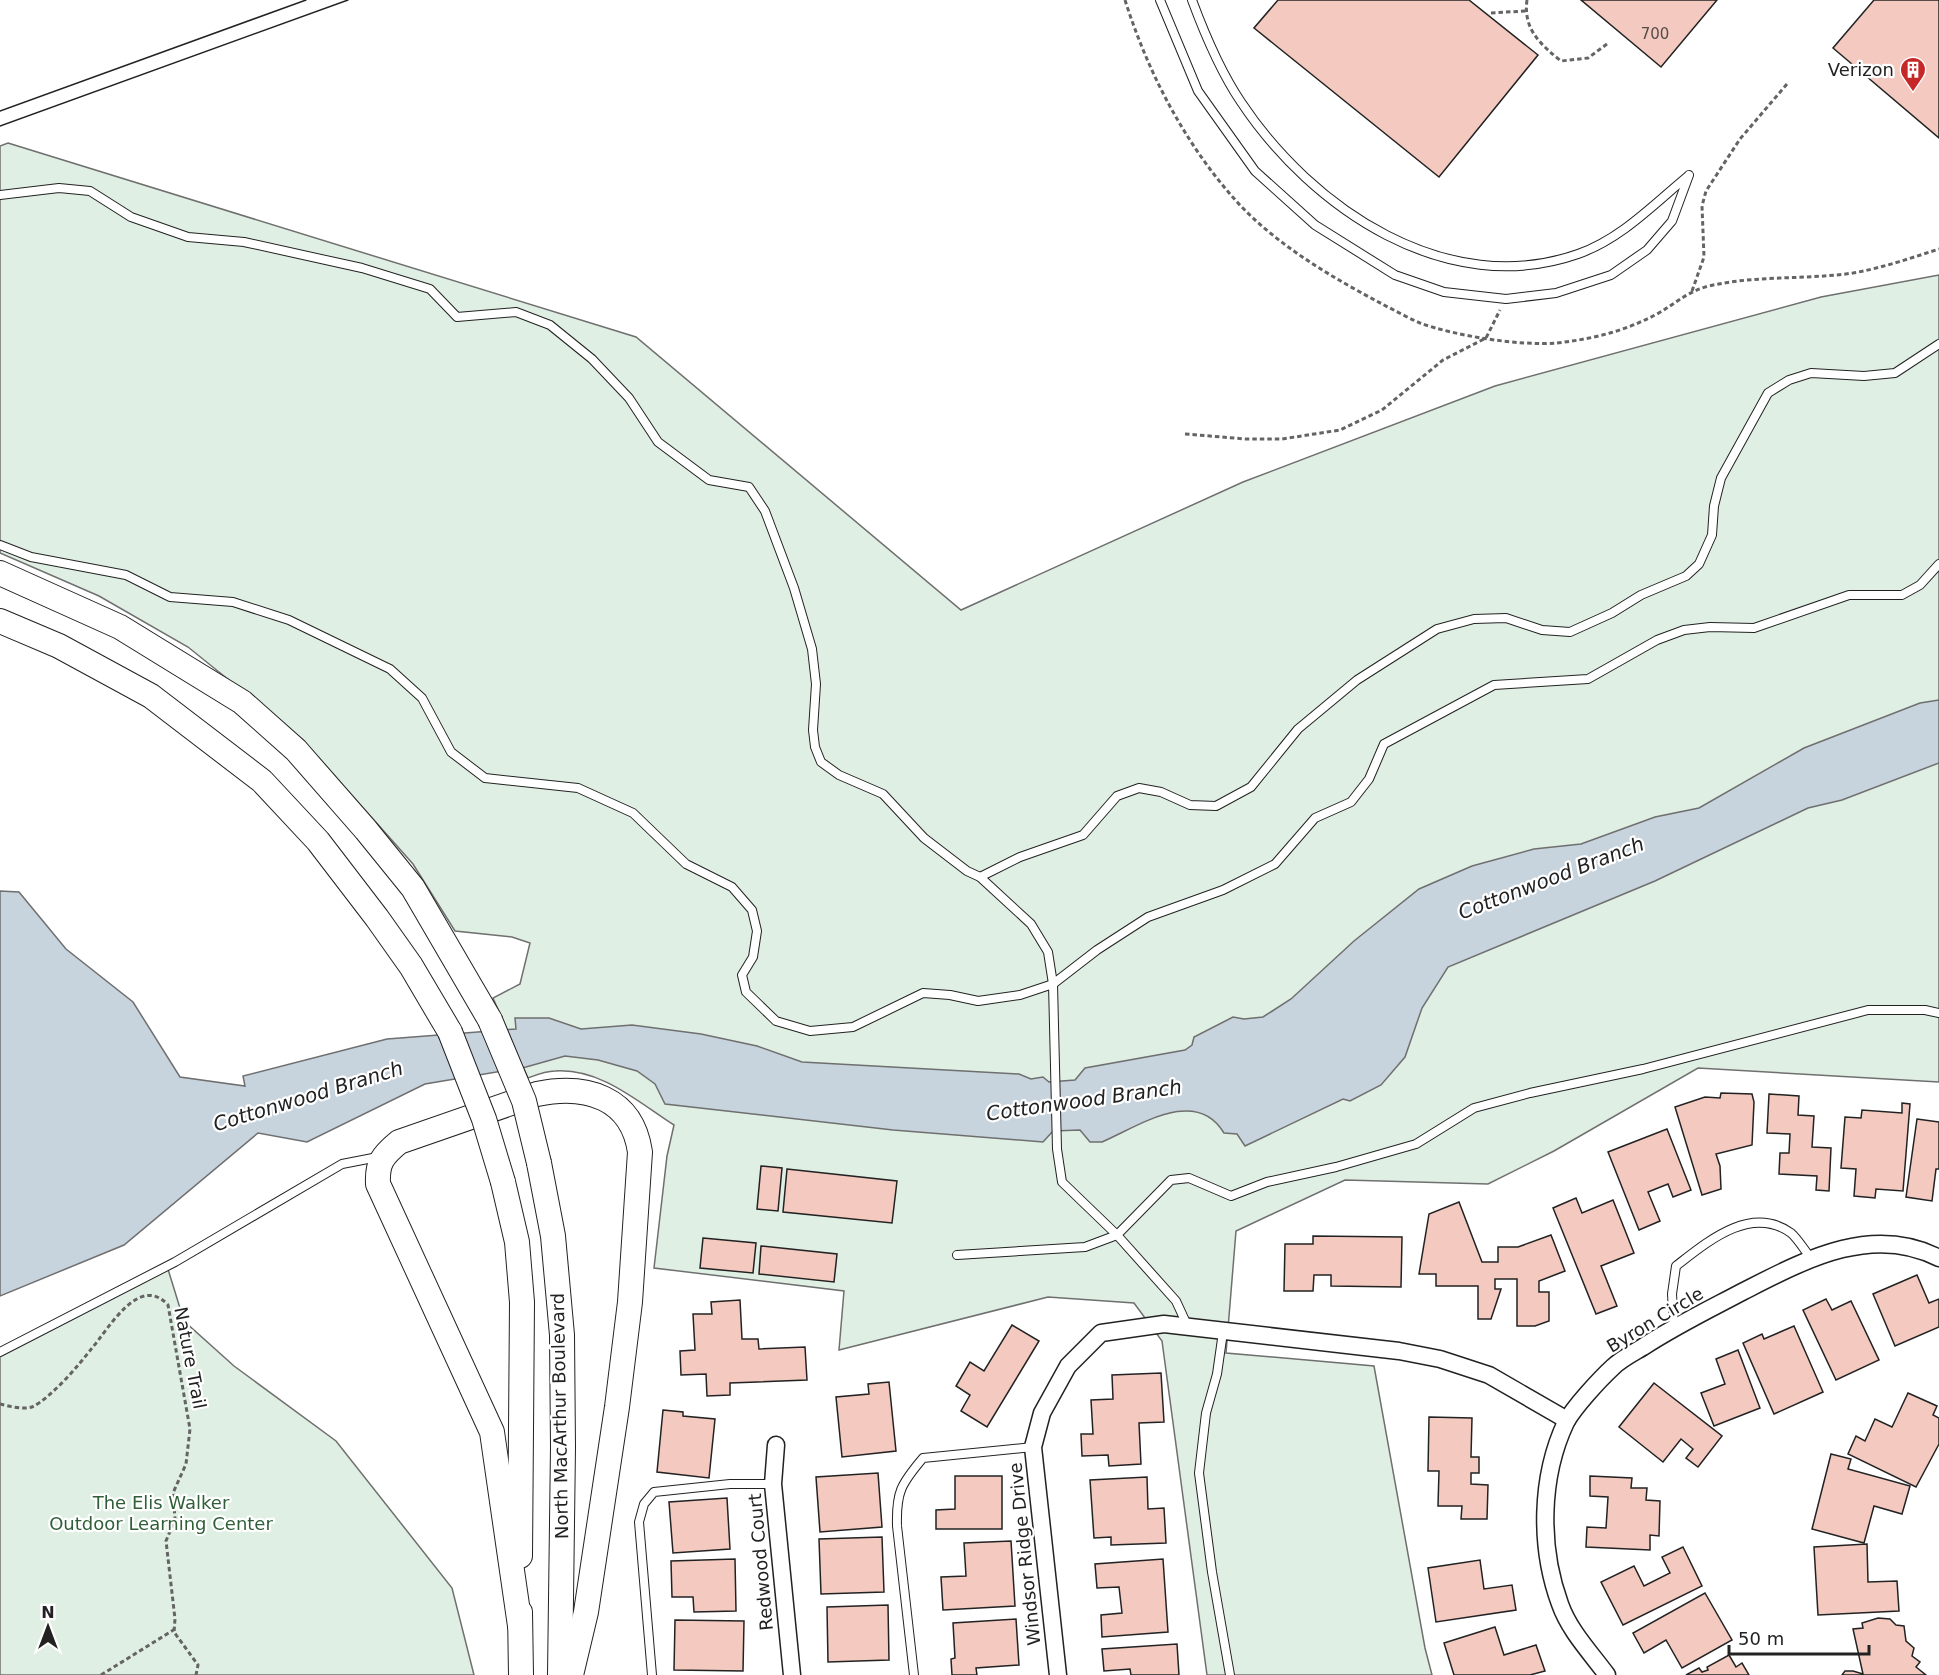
<svg xmlns="http://www.w3.org/2000/svg" width="1939" height="1675" font-family="'DejaVu Sans',sans-serif">
<style>
.green{fill:#e0efe3;stroke:#6f6f6f;stroke-width:1.5}
.water{fill:#c7d3dd;stroke:#6f6f6f;stroke-width:1.5}
.building{fill:#f3c9c0;stroke:#222;stroke-width:1.5}
.lines{fill:none;stroke-linecap:round;stroke-linejoin:round}
.service-casing{stroke:#222;stroke-width:10}
.minor-casing{stroke:#222;stroke-width:19}
.secondary-casing{stroke:#222;stroke-width:26}
.path{stroke:#646464;stroke-width:3;stroke-dasharray:4.5 3;stroke-linecap:butt}
.service{stroke:#fff;stroke-width:8}
.minor{stroke:#fff;stroke-width:16}
.secondary{stroke:#fff;stroke-width:24}
.tram{stroke:#222;stroke-width:1.5}
.secondary-bridge-casing{stroke:#222;stroke-width:26;stroke-linecap:butt}
.secondary-bridge{stroke:#fff;stroke-width:24}
.labels{text-anchor:middle;stroke-width:4.5;stroke-linejoin:round;paint-order:stroke}
.number-label{font-size:15px;fill:#564c4a}
.poi-label{font-size:18px;fill:#222;stroke:#fff;text-anchor:end}
.street-label{font-size:18px;fill:#222;stroke:#fff}
.park-label{font-size:18px;fill:#2f5e38;stroke:#fff}
.water-label{font-size:20px;font-style:italic;fill:#222;stroke:#fff}
</style>
<rect width="100%" height="100%" fill="#fff"/>
<g class="green">
<path d="M8,143L636,337L961,610L1243,482L1495,386L1821,297L1939,275V1082L1698,1068L1554,1151L1488,1184L1345,1180L1236,1231L1226,1353L1374,1366L1425,1648L1432,1675H1207L1162,1341L1134,1303L1048,1297L839,1350L844,1291L654,1268L667,1156L674,1125C638,1102 601,1068 555,1071C546,1071 536,1075 528,1078L493,998L520,984L530,943L512,937L455,931L413,864L302,739L188,647L99,596L0,553V146Z"/>
<polygon points="167,1266 184,1321 234,1366 336,1441 452,1588 474,1675 0,1675 0,1352"/>
</g>
<path class="water" d="M1939,700V763L1842,800L1808,808L1655,881L1448,967L1422,1008L1405,1057L1381,1085L1350,1101L1343,1099L1245,1146L1237,1134L1224,1133C1196,1086 1139,1126 1102,1142H1090L1080,1130L1053,1131L1043,1142L893,1130L665,1104L655,1084L637,1071L598,1060L565,1056L526,1067L425,1084L307,1142L258,1133L124,1245L0,1296V891L19,892L66,949L133,1002L180,1077L245,1086L243,1076L387,1039L516,1029L515,1018H549L581,1029L632,1025L701,1034L757,1046L802,1062L1019,1074L1031,1079L1043,1077L1049,1082L1075,1080L1085,1068L1185,1050L1192,1045L1194,1037L1233,1017L1244,1019L1263,1017L1291,999L1354,941L1419,889L1472,866L1534,849L1581,844L1655,817L1699,808L1804,748L1920,703Z"/>
<g class="building">
<polygon points="1278,0 1469,0 1538,55 1439,177 1254,28"/>
<polygon points="1581,0 1717,0 1661,67"/>
<polygon points="1874,0 1939,0 1939,138 1833,48"/>
<polygon points="1721,1093 1752,1094 1754,1102 1752,1145 1716,1154 1720,1166 1721,1189 1702,1195 1675,1107 1705,1097 1720,1098"/>
<polygon points="1769,1094 1799,1096 1798,1115 1814,1116 1812,1147 1831,1148 1829,1191 1816,1190 1817,1176 1779,1174 1780,1153 1789,1153 1790,1134 1767,1133"/>
<polygon points="1902,1103 1910,1104 1903,1191 1876,1189 1875,1198 1854,1196 1856,1169 1841,1168 1845,1117 1861,1118 1862,1110 1902,1113"/>
<polygon points="1917,1119 1939,1122 1939,1169 1936,1169 1932,1201 1906,1197"/>
<polygon points="1667,1129 1691,1190 1673,1197 1668,1184 1648,1192 1660,1221 1639,1230 1608,1152"/>
<polygon points="761,1166 782,1168 778,1211 757,1209"/>
<polygon points="787,1169 897,1181 892,1223 783,1212"/>
<polygon points="1576,1198 1582,1213 1613,1200 1634,1253 1601,1266 1617,1306 1596,1314 1553,1208"/>
<polygon points="1459,1202 1482,1262 1498,1262 1498,1247 1518,1247 1551,1235 1565,1271 1539,1281 1539,1292 1549,1292 1549,1321 1535,1326 1517,1326 1517,1279 1495,1279 1495,1289 1501,1289 1491,1319 1478,1319 1478,1286 1436,1286 1436,1274 1419,1274 1429,1214"/>
<polygon points="1313,1236 1402,1237 1401,1287 1331,1286 1331,1275 1314,1275 1313,1291 1284,1291 1285,1244 1313,1244"/>
<polygon points="703,1238 756,1243 753,1273 700,1268"/>
<polygon points="761,1246 837,1254 834,1282 759,1274"/>
<polygon points="1917,1275 1929,1303 1939,1299 1939,1327 1895,1346 1873,1294"/>
<polygon points="1826,1299 1832,1310 1851,1301 1879,1360 1836,1380 1803,1310"/>
<polygon points="740,1300 742,1339 758,1339 759,1349 805,1347 807,1380 730,1383 730,1395 707,1396 706,1374 681,1375 680,1351 695,1350 693,1314 712,1314 711,1302"/>
<polygon points="1012,1325 1039,1341 987,1427 961,1411 970,1395 956,1386 970,1362 984,1371"/>
<polygon points="1794,1326 1823,1392 1774,1414 1743,1343 1762,1334 1764,1339"/>
<polygon points="1738,1350 1760,1408 1714,1426 1701,1393 1725,1384 1716,1359"/>
<polygon points="1161,1373 1164,1422 1139,1423 1141,1464 1109,1466 1108,1455 1082,1456 1081,1434 1093,1434 1091,1400 1113,1399 1112,1375"/>
<polygon points="889,1382 896,1451 842,1457 836,1397 869,1394 868,1384"/>
<polygon points="1654,1383 1722,1436 1698,1467 1686,1458 1693,1449 1681,1439 1663,1462 1619,1427"/>
<polygon points="1908,1393 1937,1406 1933,1415 1939,1418 1939,1444 1916,1487 1848,1454 1856,1436 1865,1441 1875,1419 1892,1427"/>
<polygon points="663,1410 683,1412 683,1416 715,1419 709,1478 657,1472"/>
<polygon points="1429,1417 1472,1418 1471,1457 1479,1457 1479,1473 1471,1473 1471,1484 1488,1485 1487,1519 1461,1519 1462,1506 1438,1506 1439,1471 1428,1471"/>
<polygon points="1831,1454 1851,1459 1848,1469 1910,1486 1902,1514 1874,1506 1864,1543 1812,1529"/>
<polygon points="878,1473 882,1527 820,1532 816,1477"/>
<polygon points="955,1476 1002,1476 1002,1529 936,1529 936,1510 955,1509"/>
<polygon points="1590,1476 1632,1478 1631,1488 1647,1488 1646,1500 1660,1501 1659,1536 1650,1535 1650,1550 1586,1547 1587,1527 1606,1528 1608,1497 1590,1496"/>
<polygon points="1147,1477 1148,1509 1164,1508 1166,1543 1111,1545 1111,1537 1094,1538 1090,1480"/>
<polygon points="727,1498 730,1549 673,1553 669,1502"/>
<polygon points="882,1537 884,1592 821,1594 819,1539"/>
<polygon points="1011,1541 1015,1606 943,1610 941,1577 966,1576 964,1543"/>
<polygon points="1867,1544 1868,1582 1897,1581 1899,1611 1818,1615 1814,1547"/>
<polygon points="1683,1547 1702,1586 1623,1625 1601,1582 1634,1566 1644,1586 1670,1573 1662,1557"/>
<polygon points="735,1559 736,1611 694,1612 693,1597 672,1597 671,1561"/>
<polygon points="1163,1559 1168,1632 1102,1637 1101,1615 1122,1613 1119,1587 1097,1588 1095,1564"/>
<polygon points="1480,1560 1484,1589 1512,1585 1516,1610 1436,1622 1428,1568"/>
<polygon points="1705,1593 1732,1640 1682,1668 1666,1640 1644,1653 1633,1633"/>
<polygon points="888,1605 889,1660 828,1662 827,1607"/>
<polygon points="1878,1618 1890,1619 1896,1625 1904,1626 1906,1641 1914,1648 1912,1656 1920,1662 1916,1667 1926,1675 1842,1675 1845,1671 1853,1671 1863,1674 1853,1629 1863,1628 1862,1623"/>
<polygon points="1016,1619 1019,1665 976,1668 977,1675 952,1675 951,1659 955,1658 953,1623"/>
<polygon points="675,1620 744,1621 743,1671 674,1670"/>
<polygon points="1495,1627 1504,1655 1536,1645 1545,1671 1530,1675 1454,1675 1444,1643"/>
<polygon points="1177,1644 1179,1675 1131,1675 1130,1669 1104,1671 1102,1649"/>
<polygon points="1729,1655 1736,1667 1742,1663 1749,1675 1686,1675 1699,1668 1702,1672 1708,1670 1707,1667"/>
</g>
<g class="lines">
<defs>
<g id="service">
<polyline points="1160,0 1198,91 1255,171 1315,225 1395,275 1444,292 1506,299 1556,293 1611,275 1647,250 1672,221 1689,175"/>
<path d="M1192,0C1205,35 1220,71 1241,102C1312,209 1447,300 1578,254C1621,239 1654,204 1688,176"/>
<polyline points="0,195 59,188 90,191 131,217 188,237 244,242 362,268 430,289 457,317 516,312 550,325 592,359 629,398 658,442 709,480 749,487 765,511 794,588 812,649 816,684 813,730 815,747 821,762 839,775 883,794 924,838 967,871 980,877 1031,924 1048,952 1053,984 1057,1149 1062,1182 1117,1235 1176,1301 1188,1327"/>
<polyline points="0,545 31,557 126,575 170,597 233,602 289,620 390,669 422,698 451,752 485,778 578,788 633,813 686,864 732,887 752,910 757,931 753,957 742,975 746,992 776,1021 810,1031 853,1027 923,993 950,995 978,1001 1020,995 1053,984 1097,950 1148,917 1223,890 1275,864 1315,818 1351,802 1369,779 1384,744 1494,685 1588,679 1657,640 1684,630 1710,627 1754,628 1849,595 1902,595 1920,585 1939,564"/>
<polyline points="980,877 1020,857 1083,835 1117,796 1139,788 1161,792 1190,805 1216,806 1251,787 1298,729 1357,680 1437,629 1474,619 1506,618 1542,630 1570,632 1612,613 1641,595 1686,576 1699,564 1712,535 1714,506 1721,478 1768,393 1789,380 1811,373 1864,376 1895,373 1939,344"/>
<polyline points="957,1255 1085,1247 1117,1235 1171,1180 1189,1178 1231,1196 1267,1182 1336,1167 1416,1144 1474,1108 1530,1093 1643,1069 1868,1010 1925,1010 1939,1013"/>
<path d="M1674,1327L1672,1294L1676,1266C1707,1242 1751,1204 1791,1233C1798,1239 1805,1251 1811,1258"/>
<polyline points="1223,1332 1217,1374 1206,1413 1199,1473 1212,1572 1230,1675"/>
<polyline points="0,1352 175,1262 342,1164 378,1157"/>
<polyline points="652,1675 639,1522 644,1504 654,1492 730,1484 773,1484"/>
<path d="M914,1675L897,1526C896,1492 901,1484 923,1458L1033,1447"/>
</g>
<g id="minor">
<polyline points="776,1445 773,1484 792,1675"/>
<polyline points="1058,1675 1033,1447 1042,1413 1068,1366 1101,1333 1164,1324 1399,1351 1440,1359 1489,1375 1567,1420"/>
<path d="M1607,1675C1590,1652 1569,1630 1560,1604C1539,1547 1540,1477 1566,1422C1574,1407 1600,1379 1613,1367C1621,1359 1633,1353 1643,1347C1675,1326 1708,1310 1742,1292C1803,1261 1871,1223 1939,1258"/>
</g>
<g id="secondary">
<polyline points="0,573 120,627 242,702 296,750 366,830 413,888 490,1020"/>
<polyline points="0,621 59,646 151,696 262,781 318,841 377,918 411,966 450,1032"/>
<polyline points="539,1163 553,1236 562,1335 563,1447 560,1675"/>
<polyline points="503,1182 517,1242 522,1302 520,1556"/>
<polyline points="520,1612 521,1675"/>
<path d="M520,1626L492,1432L378,1184C377,1163 382,1156 399,1142L537,1094C586,1084 632,1097 640,1152L630,1302L617,1407L586,1612L571,1675"/>
</g>
</defs>
<use href="#service" class="service-casing"/>
<use href="#minor" class="minor-casing"/>
<use href="#secondary" class="secondary-casing"/>
<g class="path">
<path d="M1125,0C1148,73 1186,146 1238,203C1278,246 1333,278 1384,305C1396,311 1408,318 1420,323C1456,336 1519,346 1557,343C1593,339 1625,331 1657,314C1675,304 1688,291 1709,286C1756,275 1805,280 1853,273C1882,268 1911,258 1939,249"/>
<path d="M1527,0C1523,29 1540,44 1561,61L1588,58L1607,44"/>
<polyline points="1491,13 1525,11"/>
<polyline points="1692,291 1704,257 1702,206 1706,191 1740,139 1787,84"/>
<polyline points="1185,434 1246,439 1282,439 1340,430 1382,410 1443,360 1486,338 1500,310"/>
<path d="M0,1404C9,1406 23,1410 32,1407C51,1398 79,1365 92,1348C108,1330 139,1273 168,1305L190,1429L186,1464L173,1493L175,1519L166,1541L175,1619L174,1632L198,1665L196,1675"/>
<polyline points="101,1675 175,1629"/>
</g>
<use href="#service" class="service"/>
<use href="#minor" class="minor"/>
<use href="#secondary" class="secondary"/>
<g class="tram">
<polyline points="0,111 306,0"/>
<polyline points="0,126 348,0"/>
</g>
<defs>
<g id="secondary-bridge">
<polyline points="490,1020 524,1101 539,1163"/>
<polyline points="450,1032 484,1119 503,1182"/>
</g>
</defs>
<use href="#secondary-bridge" class="secondary-bridge-casing"/>
<use href="#secondary-bridge" class="secondary-bridge"/>
</g>
<defs>
<symbol id="building-pin" viewBox="-11 -11 22 30"><path d="M0 17L-7.5 6A9.5 9.5 0 1 1 7.5 6Z" fill="#c62828" stroke="#fff"/><path d="M-4-6H4V6H1V3H-1V6H-4ZM-2.5-4.3h1.7v1.8h-1.7ZM.8-4.3h1.7v1.8H.8ZM-2.5-1h1.7V.8h-1.7ZM.8-1h1.7V.8H.8Z" fill="#fff"/></symbol>
</defs>
<g fill-rule="evenodd">
<use href="#building-pin" x="1898" y="55" width="30" height="40"/>
</g>
<g class="labels">
<g class="number-label">
<text x="1655" y="39">700</text>
</g>
<g class="poi-label">
<text x="1894" y="76">Verizon</text>
</g>
<g class="street-label">
<text transform="translate(1655 1320) rotate(-31)" y="6">Byron Circle</text>
<text transform="translate(190 1358) rotate(79)" y="6">Nature Trail</text>
<text transform="translate(560 1416) rotate(-91)" y="6">North MacArthur Boulevard</text>
<text transform="translate(1025 1554) rotate(-96)" y="6">Windsor Ridge Drive</text>
<text transform="translate(761 1562) rotate(-95)" y="6">Redwood Court</text>
</g>
<g class="park-label">
<text x="161" y="1509">The Elis Walker<tspan x="161" dy="21">Outdoor Learning Center</tspan></text>
</g>
<g class="water-label">
<text transform="translate(1551 878) rotate(-21)" y="7">Cottonwood Branch</text>
<text transform="translate(308 1096) rotate(-17)" y="7">Cottonwood Branch</text>
<text transform="translate(1084 1100) rotate(-8)" y="7">Cottonwood Branch</text>
</g>
</g>
<g transform="translate(48 1627)" stroke="#ffffff" stroke-width="4.5" paint-order="stroke">
<path d="M0-4.5L10 22L0 15L-10 22Z" fill="#222222"/>
<text y="-9" font-size="16" font-weight="bold" text-anchor="middle" fill="#222222">N</text>
</g>
<path d="M1729 1645v9h140v-9" fill="none" stroke="#222222" stroke-width="3"/>
<text x="1738" y="1645" font-size="18" fill="#222222" stroke="#ffffff" stroke-width="4.5" paint-order="stroke">50 m</text>
</svg>
